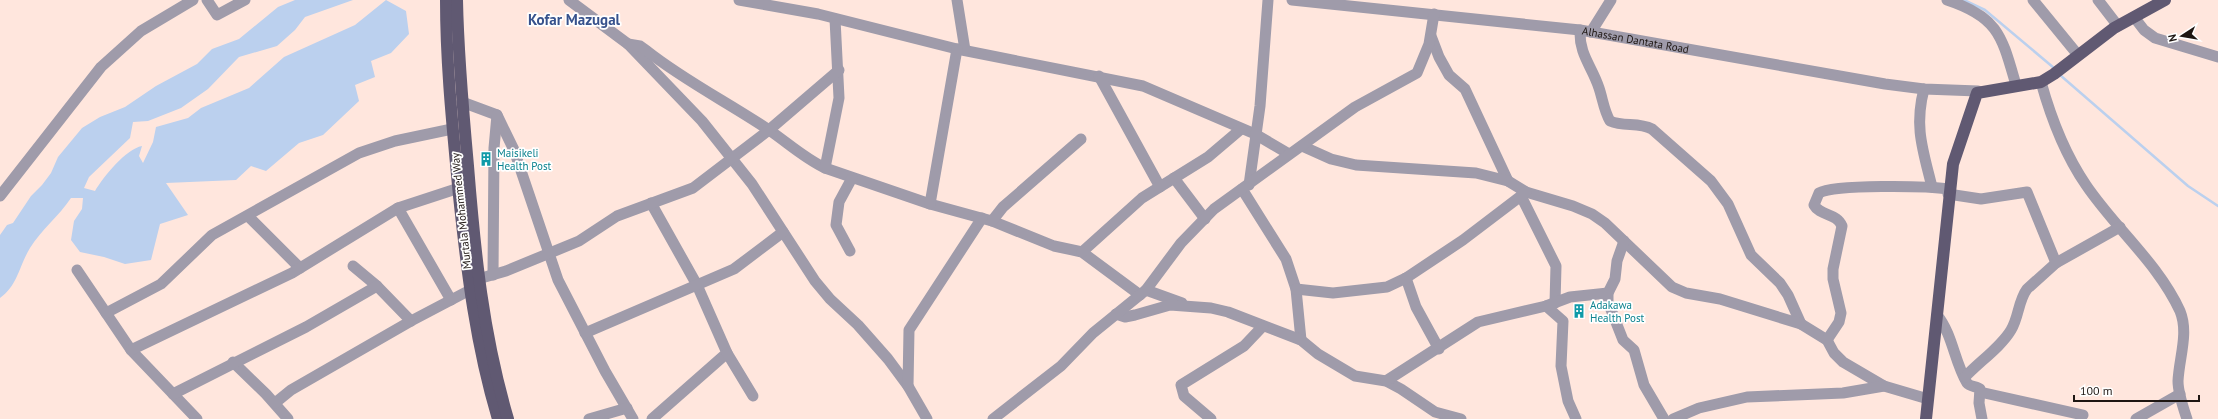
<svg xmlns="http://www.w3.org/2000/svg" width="2218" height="419" font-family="'PT Sans',sans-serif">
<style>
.water{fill:#bbd0ee}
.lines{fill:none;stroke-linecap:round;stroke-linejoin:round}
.stream{stroke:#bbd0ee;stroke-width:2.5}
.minor{stroke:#9f9baa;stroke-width:11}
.major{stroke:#605972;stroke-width:12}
.labels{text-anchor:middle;stroke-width:3.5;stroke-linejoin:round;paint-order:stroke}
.street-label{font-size:11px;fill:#1e1612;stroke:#fff}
.culture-label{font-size:11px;fill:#0d838f;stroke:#fff;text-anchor:start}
.district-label{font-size:15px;font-weight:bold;fill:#37528c;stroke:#fff}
</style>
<rect width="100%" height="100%" fill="#ffe6dd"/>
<path class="water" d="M295,0H353L305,17L295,30L277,46L239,57L208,89L181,108L148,121L133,122L130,138L89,177L84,188L95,191C104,176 126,149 142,146L139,156L143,163L153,142L156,127L188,118L201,108L249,88L284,57L355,25L386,0L406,11L409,34L391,53L371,61L375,77L355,85L359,101L323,135L299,143L266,171L251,166L236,180L166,183L188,215L160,224L151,260L125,264L104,257L80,252L71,240L74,221L82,209L83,198H71C59,216 41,230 30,248C19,266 18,285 0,298V235L7,225L13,223L31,196L42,185L51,173L58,157L82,128L100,117L125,107L156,86L197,64L212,49L239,39L278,7Z"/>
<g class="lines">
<g class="stream">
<polyline points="1964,0 1985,10 2054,68"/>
<polyline points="2060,75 2188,186 2218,206"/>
</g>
<g class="minor">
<polyline points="207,0 217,15 245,0"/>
<polyline points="569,0 628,44 702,121 752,184 815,281 830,299 858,325 888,359 908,386 927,419"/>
<polyline points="739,0 818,14 957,49 1143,86 1255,134 1289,154"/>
<polyline points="957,0 965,50"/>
<path id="s1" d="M1292,0L1580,30L1885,84L1924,89L1978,91"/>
<path d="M1947,0C1999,17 2002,37 2016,85"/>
<polyline points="2033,0 2078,55"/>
<polyline points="2098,0 2118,26"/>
<polyline points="2134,17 2144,30 2155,38 2218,57"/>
<path d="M1580,30C1579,55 1592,66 1599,88C1603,100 1604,111 1610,121C1624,127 1638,122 1652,129L1711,181L1728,204L1751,255L1780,283L1788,295L1801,324"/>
<polyline points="1591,32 1611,0"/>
<polyline points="1431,36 1439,57 1449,75 1465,89 1508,181"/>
<path d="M628,44L640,46L647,51C685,81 729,103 769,130C788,143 804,158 825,168L930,204L992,221L1054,246L1082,252L1140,295"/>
<polyline points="1099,76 1160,187"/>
<path d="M2041,82C2051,118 2064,153 2086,185C2115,228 2158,263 2180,311C2189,333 2179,358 2178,381C2178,393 2183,407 2187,419"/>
<path d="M1924,89C1914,127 1923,150 1932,187"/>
<polyline points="462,102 497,115 514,150 558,280 605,371 633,419"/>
<polyline points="1302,146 1331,159 1356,165 1476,173 1508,181 1526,192 1573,206 1592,214 1605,223 1672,287 1686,293 1720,299 1801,324 1827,340 1834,353 1843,362 1884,386"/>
<polyline points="825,168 839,98 835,19"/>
<polyline points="1174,178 1205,219"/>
<polyline points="1249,185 1260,106 1268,0"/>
<polyline points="1242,189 1286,259 1296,289 1301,340"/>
<polyline points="1948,194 1981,199 2027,192 2056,263"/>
<polyline points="0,196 101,67 141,31 193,0"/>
<polyline points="1521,196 1556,266 1555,303"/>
<polyline points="651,203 697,285 727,353 652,419"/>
<polyline points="930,204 957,49"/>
<polyline points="398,208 451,300"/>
<polyline points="248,216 300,268"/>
<polyline points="992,221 1003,207 1081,139"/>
<polyline points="1624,241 1617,261 1615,279 1608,293 1608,302 1623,340 1634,350 1644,385 1664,419"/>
<polyline points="850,251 836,225 839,202 852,178"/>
<polyline points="1082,252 1142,198 1208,157 1241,129"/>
<polyline points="353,266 377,286 411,321"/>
<polyline points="77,270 131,350 197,419"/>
<polyline points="493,275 494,148 497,115"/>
<polyline points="1406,278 1416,307 1439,349"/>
<polyline points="478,279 506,271 579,241 617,216 693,188 769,130 839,70"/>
<polyline points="1296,289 1333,293 1387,287 1406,278 1463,240 1526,192"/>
<polyline points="1146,290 1182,303"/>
<polyline points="1546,306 1563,321 1561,366 1568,401 1576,419"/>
<polyline points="106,313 161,284 212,235 359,153 395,141 452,129"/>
<polyline points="1116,314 1125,317 1135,315 1170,305 1211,308 1228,312 1301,340 1318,354 1355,376 1386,381 1401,389 1435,412 1461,419"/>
<path d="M1937,315C1953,335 1954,361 1967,383C1970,387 1977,386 1980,389L1979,403L1982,419"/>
<polyline points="585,333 734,269 783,232"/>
<path d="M1827,340L1839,322L1841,313L1833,279V269L1842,226C1837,213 1820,216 1814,205L1819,193C1834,184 1928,186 1949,189"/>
<polyline points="131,350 292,273 398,208 459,188"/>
<polyline points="727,353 753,396"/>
<polyline points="233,362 266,394 288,419"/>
<path d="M1965,377C1979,362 2001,347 2011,330C2019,317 2018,301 2027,289L2056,263L2120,227"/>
<polyline points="1386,381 1478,322 1546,306 1570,297 1608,293"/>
<polyline points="908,386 909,330 982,218"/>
<polyline points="1980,392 2083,415"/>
<polyline points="173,394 306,327 377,286"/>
<polyline points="275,403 291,390 411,321 470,290"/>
<polyline points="589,419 627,408"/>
<polyline points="993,419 1061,366 1093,333 1146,290 1181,243 1214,209 1355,107 1417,73 1429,44 1434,14"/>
<polyline points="1211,419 1184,396 1181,385 1244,346 1263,326"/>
<polyline points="1673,419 1699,408 1747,397 1843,393 1884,386 1928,399"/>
<polyline points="2136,419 2180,394"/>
</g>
<g class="major">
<path d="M446,0C446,66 453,131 459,196C467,272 476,346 498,419"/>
<path d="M457,0C458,55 463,111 468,166C475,254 483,334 508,419"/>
<polyline points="1926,419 1953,164 1977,93 2041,82 2054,74 2114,28 2165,0"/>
</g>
</g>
<defs>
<symbol id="building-bare" viewBox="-9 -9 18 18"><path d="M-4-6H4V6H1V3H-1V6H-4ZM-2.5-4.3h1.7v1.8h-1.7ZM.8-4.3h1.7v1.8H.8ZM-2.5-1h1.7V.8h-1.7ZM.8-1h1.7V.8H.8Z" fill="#0f9aa8" stroke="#fff" stroke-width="2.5" paint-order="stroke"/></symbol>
</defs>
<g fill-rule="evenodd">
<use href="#building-bare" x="476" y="149" width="20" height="20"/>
<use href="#building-bare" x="1569" y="301" width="20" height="20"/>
</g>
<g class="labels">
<g class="street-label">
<text dy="4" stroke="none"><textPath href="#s1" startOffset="346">Alhassan Dantata Road</textPath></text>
<text transform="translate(461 211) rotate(-96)" y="4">Murtala Mohammed Way</text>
</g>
<g class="culture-label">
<text x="497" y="157">Maisikeli<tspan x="497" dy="13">Health Post</tspan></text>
<text x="1590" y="309">Adakawa<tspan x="1590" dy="13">Health Post</tspan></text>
</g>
<g class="district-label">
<text x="574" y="25">Kofar Mazugal</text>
</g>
</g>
<g transform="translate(2182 36) rotate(258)" stroke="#ffffff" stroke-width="3" paint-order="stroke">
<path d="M0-3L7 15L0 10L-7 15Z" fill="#1e1612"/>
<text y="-6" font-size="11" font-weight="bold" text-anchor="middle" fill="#1e1612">N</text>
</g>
<path d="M2074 395v6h125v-6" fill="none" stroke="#1e1612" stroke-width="2"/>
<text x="2080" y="395" font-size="12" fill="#1e1612" stroke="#ffffff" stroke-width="3" paint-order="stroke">100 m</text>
</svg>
